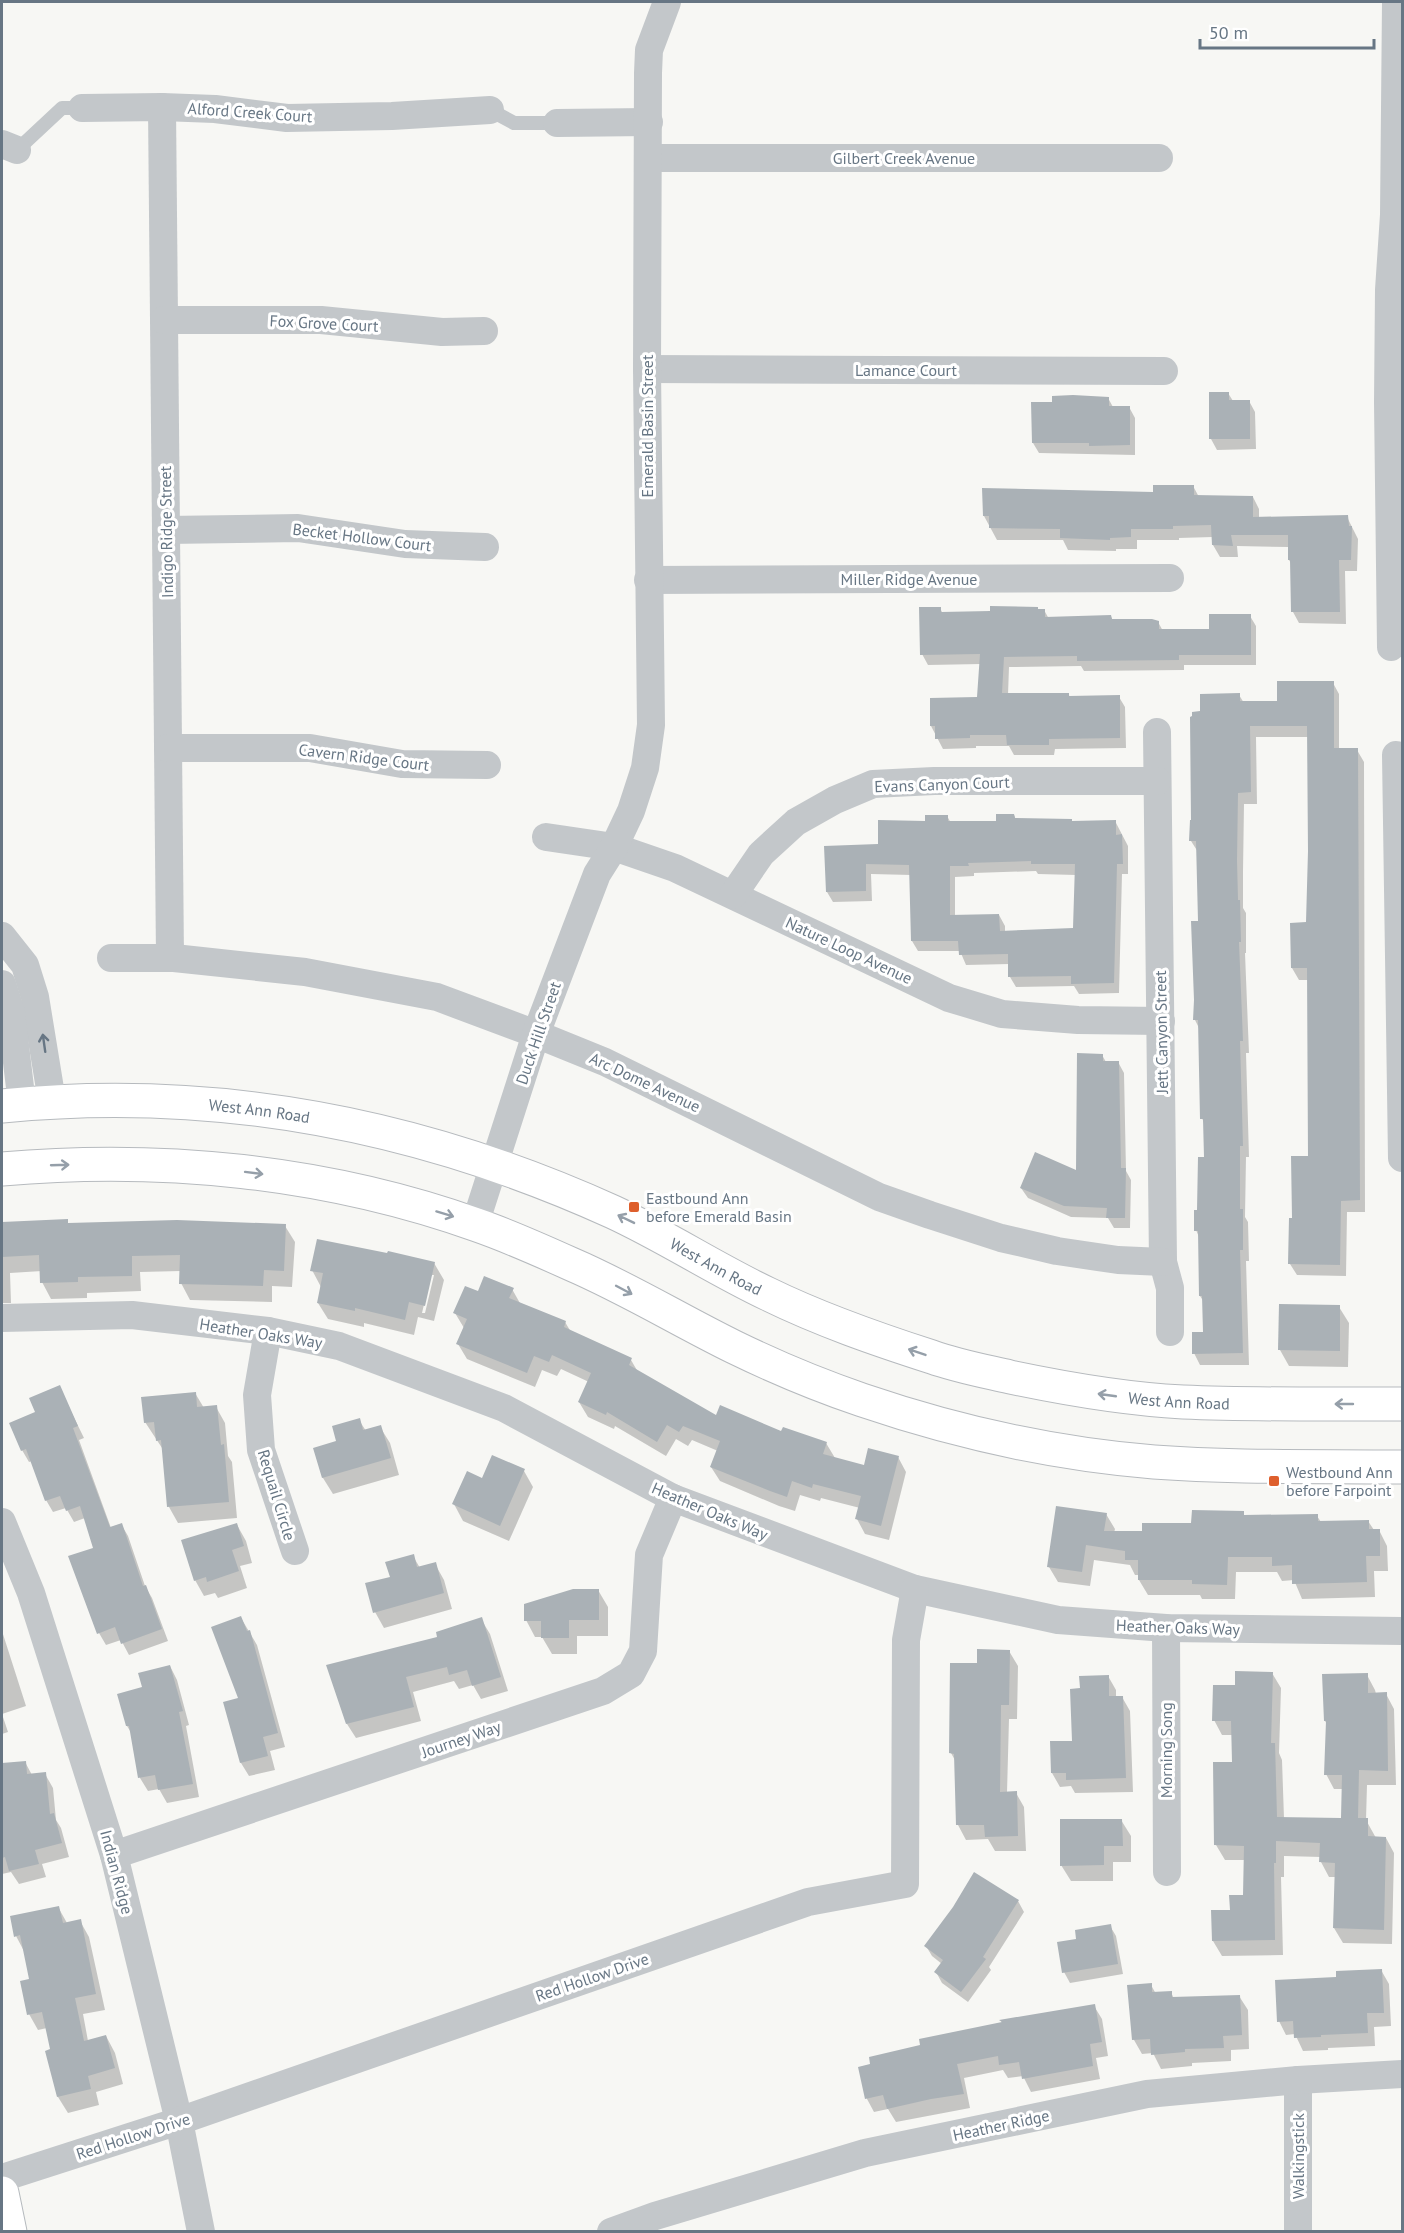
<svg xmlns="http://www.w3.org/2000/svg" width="1404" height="2233" font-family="'PT Sans',sans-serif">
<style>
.shadow{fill:#0003;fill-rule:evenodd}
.building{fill:#aab1b6;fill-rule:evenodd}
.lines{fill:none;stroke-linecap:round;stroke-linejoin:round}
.secondary-casing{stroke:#b5babe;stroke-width:35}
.primary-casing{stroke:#b6babe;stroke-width:35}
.lane{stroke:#c3c7ca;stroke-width:14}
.street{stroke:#c3c7ca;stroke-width:28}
.secondary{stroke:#fff;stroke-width:33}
.primary{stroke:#fff;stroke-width:33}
.oneway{stroke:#677684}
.oneway2{stroke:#959fa9}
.poi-dot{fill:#de5f2d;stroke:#fff;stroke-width:2}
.labels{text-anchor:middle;stroke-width:6;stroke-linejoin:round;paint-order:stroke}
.street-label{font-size:16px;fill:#677684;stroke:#fff}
.poi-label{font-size:16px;fill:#677684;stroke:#fff;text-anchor:start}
</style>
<rect width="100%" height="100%" fill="#f7f7f4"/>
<g class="shadow">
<polygon points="1210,393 1228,393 1233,401 1249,401 1255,412 1256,449 1217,450 1211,439"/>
<polygon points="1108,398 1113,407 1129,407 1135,418 1135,455 1039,453 1033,443"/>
<polygon points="1193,486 1199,497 1253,497 1259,509 1259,518 1347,517 1358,539 1357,571 1345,571 1346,624 1299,623 1293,612 1292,565 1289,560 1289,547 1237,546 1238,557 1220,557 1213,545 1213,537 1179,538 1179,540 1137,540 1137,549 1116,549 1116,551 1068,550 1063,540 997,540 984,516 983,490 1155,494"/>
<polygon points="940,608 943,614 1044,610 1049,619 1111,617 1113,621 1158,622 1163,631 1211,631 1250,616 1256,626 1256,665 1184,665 1184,670 1084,671 1081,666 1009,667 1008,695 1068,694 1071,698 1119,697 1125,707 1126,748 1055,749 1054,755 1014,755 1009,746 976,746 976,748 943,749 931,726 978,698 981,664 928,665 922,654"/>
<polygon points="1333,683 1339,694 1339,750 1357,750 1364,762 1365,1212 1347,1212 1346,1276 1297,1275 1290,1264 1293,1220 1309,1157 1309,980 1299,980 1292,968 1291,924 1308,924 1309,737 1256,737 1257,804 1244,804 1243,872 1243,908 1246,913 1246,953 1245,953 1249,1053 1246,1053 1249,1157 1246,1157 1245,1217 1248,1222 1249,1261 1246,1261 1249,1365 1200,1365 1194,1353 1204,1334 1204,1302 1200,1296 1199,1237 1196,1230 1205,1158 1204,1123 1202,1118 1199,1028 1195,1020 1199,922 1198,852 1191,841 1202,713 1239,695 1244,703 1278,703"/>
<path d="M1014,815L1016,820L1072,822L1115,821L1128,846V874H1122L1119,993L1079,994L1074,986L1016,987L1010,977V964L966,965L960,951H918L912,941L911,875L871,874L872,901L833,902L827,892L879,846L927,822L947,816L951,823L998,822ZM1036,871L1038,874L1076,875L1075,930L1005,932V926L999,915L955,916V877L974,876V873Z"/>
<polygon points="1102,1055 1106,1062 1118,1062 1124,1073 1126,1171 1131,1180 1130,1228 1114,1228 1108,1218 1071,1217 1028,1198 1021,1188 1078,1172"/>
<polygon points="69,1225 285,1226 295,1242 292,1287 272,1286 272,1302 190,1300 181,1283 181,1271 140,1272 141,1291 87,1293 87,1298 51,1299 42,1282 42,1271 10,1273 11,1303 2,1303 2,1226"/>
<path d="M434,1263L444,1280L434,1321L418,1317L414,1335L364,1323V1327L328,1319L318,1303L321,1287L312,1270ZM431,1275H434L425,1313H422Z"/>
<polygon points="512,1289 521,1305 565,1322 571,1332 631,1360 638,1372 716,1418 826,1443 835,1458 865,1467 898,1457 906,1472 889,1540 865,1534 857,1519 860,1508 821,1498 820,1501 800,1495 795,1511 779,1506 720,1481 711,1467 718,1451 692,1440 688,1446 676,1439 666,1456 615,1426 614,1429 588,1417 579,1402 589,1382 561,1369 557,1376 542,1370 535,1387 467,1359 458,1344 464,1328 455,1313 479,1293"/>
<polygon points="1339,1307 1349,1323 1348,1367 1289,1366 1280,1350"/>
<polygon points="59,1387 84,1438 79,1440 111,1528 121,1524 128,1536 145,1586 152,1598 168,1641 129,1655 121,1640 106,1645 99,1633 95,1549 85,1518 74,1522 66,1508 53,1512 46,1500 32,1461 29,1462 22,1450 37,1412"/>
<polygon points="195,1393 204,1408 216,1407 225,1423 228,1456 232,1462 237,1518 178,1523 169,1507 164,1451 145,1422"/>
<polygon points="359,1420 366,1431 380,1427 390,1443 399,1475 333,1494 323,1478 315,1449 338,1442"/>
<polygon points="524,1471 533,1487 509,1541 463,1521 454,1504 483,1479"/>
<polygon points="1243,1513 1245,1517 1317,1516 1321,1522 1368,1521 1374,1530 1379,1530 1387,1546 1388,1571 1374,1571 1375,1597 1302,1599 1294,1580 1282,1581 1277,1572 1236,1572 1235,1599 1202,1599 1200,1595 1148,1595 1139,1580 1140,1575 1135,1575 1130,1565 1094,1560 1090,1586 1058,1582 1049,1567 1106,1514 1115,1529 1114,1533 1143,1533 1193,1524"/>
<polygon points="237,1525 246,1541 252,1563 240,1566 247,1588 218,1598 215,1593 204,1596 195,1580"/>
<polygon points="413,1556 420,1568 435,1564 444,1580 452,1609 384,1628 375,1612 392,1578"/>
<polygon points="598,1590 608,1607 608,1636 577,1636 577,1654 552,1654 542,1637 535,1637 526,1620"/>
<polygon points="241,1618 257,1645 285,1747 270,1751 275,1770 249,1776 241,1763 225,1703 240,1699"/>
<polygon points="481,1619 490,1634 508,1691 481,1699 473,1685 459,1689 454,1681 413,1692 421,1721 356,1738 347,1724 328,1666 439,1638"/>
<polygon points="2,1631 26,1706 2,1714 8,1732 2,1734"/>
<polygon points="1009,1651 1018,1666 1017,1719 1009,1719 1007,1793 1016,1793 1024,1807 1026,1851 995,1851 988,1839 966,1840 958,1825 956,1762 951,1753 978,1665"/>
<polygon points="170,1666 177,1680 189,1725 186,1726 199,1797 167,1803 159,1789 148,1791 140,1778 132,1734 127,1726 144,1688"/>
<polygon points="1272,1673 1281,1688 1279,1753 1282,1760 1284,1818 1342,1819 1343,1789 1334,1789 1326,1774 1327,1724 1325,1721 1367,1675 1375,1690 1376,1694 1386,1694 1394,1709 1396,1785 1367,1785 1366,1820 1376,1838 1386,1838 1394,1853 1392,1944 1343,1943 1334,1928 1336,1877 1329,1877 1321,1862 1321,1857 1284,1856 1284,1877 1281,1877 1283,1955 1222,1956 1213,1941 1231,1911 1244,1896 1245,1860 1225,1860 1216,1845 1233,1763 1233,1735 1222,1735 1214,1720 1236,1687"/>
<polygon points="1108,1676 1116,1690 1116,1697 1122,1697 1130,1711 1133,1792 1075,1793 1071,1786 1060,1787 1052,1773 1073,1742 1081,1690"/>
<polygon points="25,1762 32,1775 45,1774 53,1788 56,1820 61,1828 69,1857 42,1864 46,1877 19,1884 11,1872 2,1874 2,1765"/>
<polygon points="1121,1820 1131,1836 1131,1862 1113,1862 1113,1881 1071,1881 1061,1865"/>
<polygon points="1018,1901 1024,1912 989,1967 991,1970 968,2002 942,1983 936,1972 942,1964 932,1956 926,1946"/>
<polygon points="58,1907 67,1923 80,1921 89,1937 105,2010 83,2014 88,2041 106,2036 115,2053 123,2084 96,2092 99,2105 68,2113 58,2097 47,2052 52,2051 47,2028 38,2030 29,2014 31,1980 25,1953 16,1936"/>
<polygon points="1110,1926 1116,1936 1123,1974 1070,1983 1064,1972 1078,1940"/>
<polygon points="1381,1970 1389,1984 1391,2026 1374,2027 1375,2046 1328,2048 1328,2050 1303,2051 1295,2034 1286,2035 1279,2021 1338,1978"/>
<polygon points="1151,1985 1156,1994 1171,1992 1174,1999 1239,1996 1248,2010 1249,2049 1231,2050 1231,2061 1192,2063 1192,2066 1161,2069 1153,2053 1142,2054 1134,2040 1129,1986"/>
<polygon points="1094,2006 1102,2019 1108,2056 1096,2058 1100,2079 1031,2092 1023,2076 1008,2078 1003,2070 964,2078 970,2108 896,2122 888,2109 874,2112 867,2099 860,2068 1003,2024 1001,2021"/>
</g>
<g class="building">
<polygon points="1209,392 1229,392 1229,400 1250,400 1250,439 1209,439"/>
<polygon points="1073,395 1109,397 1109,406 1130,406 1130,445 1089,446 1089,443 1032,443 1031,402 1052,402 1052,396"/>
<polygon points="1153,485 1194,485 1194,495 1253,496 1253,517 1348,515 1349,526 1352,526 1351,560 1339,560 1340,612 1291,612 1290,560 1288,560 1288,535 1231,535 1233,546 1212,545 1211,525 1173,526 1173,529 1131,529 1131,537 1110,538 1110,540 1060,538 1060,529 989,528 989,516 983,516 982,488 1153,492"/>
<polygon points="990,606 1038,607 1038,609 1045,609 1045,617 1111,615 1112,619 1152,619 1159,621 1159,629 1209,629 1209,614 1251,614 1251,655 1179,655 1179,660 1077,661 1077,656 1004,657 1002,693 1069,693 1069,696 1120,695 1120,738 1049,739 1049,745 1007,745 1006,735 970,735 970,738 935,739 935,726 930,726 930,698 977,697 980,654 920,655 919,607 941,607 941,612 990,611"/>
<polygon points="1277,681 1334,681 1334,748 1358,748 1360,1200 1341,1201 1340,1265 1288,1264 1289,1218 1292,1218 1291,1156 1308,1156 1307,968 1291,968 1290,923 1306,922 1308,851 1307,726 1250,726 1251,792 1238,793 1237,860 1238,900 1240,900 1241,942 1239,942 1243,1041 1240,1041 1243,1146 1240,1146 1240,1209 1243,1209 1243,1250 1240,1250 1243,1353 1192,1354 1192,1332 1203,1332 1202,1296 1199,1296 1198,1231 1194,1231 1194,1210 1197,1210 1198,1157 1204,1157 1203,1119 1200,1119 1198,1020 1193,1020 1194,1000 1191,921 1198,921 1196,841 1189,841 1190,820 1191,820 1190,717 1192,716 1192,712 1200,711 1200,694 1240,693 1240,701 1277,701"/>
<path d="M996,814H1014L1015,818L1072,819V821L1116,820V835L1122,834L1123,864H1117L1114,983L1071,984V976L1008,977V954L959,955L958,941H911L909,865L866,864V891L826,892L824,846L878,844V820L925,821V815H948V821H996ZM1031,861V864H1075L1073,928L1000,931L999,914L950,915V866H969L968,863Z"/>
<polygon points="1077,1053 1103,1054 1103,1061 1119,1061 1121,1168 1126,1168 1125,1218 1106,1218 1107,1208 1064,1206 1020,1188 1035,1152 1076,1170"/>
<polygon points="68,1219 68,1223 177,1220 286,1224 284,1271 264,1270 263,1286 179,1284 180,1255 132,1256 132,1276 78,1277 78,1282 40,1283 39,1255 2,1257 2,1222"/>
<polygon points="317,1239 387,1253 388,1251 435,1262 425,1306 409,1302 405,1320 355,1308 355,1311 317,1303 323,1273 310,1271"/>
<polygon points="484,1276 514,1288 509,1298 566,1321 564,1327 632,1358 629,1365 716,1415 720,1405 781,1431 783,1427 827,1442 823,1454 864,1465 868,1448 899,1456 881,1526 855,1519 861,1496 813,1484 812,1488 792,1481 787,1497 770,1491 710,1467 720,1441 683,1426 679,1432 667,1425 657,1442 607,1412 606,1415 578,1402 591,1373 552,1355 549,1362 534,1356 527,1373 456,1344 467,1319 453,1313 465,1286 478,1291"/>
<polygon points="1279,1304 1340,1305 1340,1351 1278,1350"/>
<polygon points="60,1385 78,1426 73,1428 110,1527 122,1523 143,1586 146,1585 162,1629 121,1644 115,1627 97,1634 68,1556 93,1548 80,1506 66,1511 60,1496 45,1501 26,1449 21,1451 9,1423 35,1412 29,1398"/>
<polygon points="196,1392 197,1407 217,1405 221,1445 224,1444 229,1502 167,1507 161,1440 156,1441 154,1422 144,1423 141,1397"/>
<polygon points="360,1418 363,1430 381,1425 391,1458 322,1478 313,1448 336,1441 332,1426"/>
<polygon points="492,1455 525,1469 500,1526 452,1504 467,1471 482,1478"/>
<polygon points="1056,1506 1107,1513 1104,1531 1142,1531 1142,1523 1191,1523 1192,1510 1244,1511 1244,1515 1318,1514 1318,1521 1369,1520 1369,1529 1380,1529 1380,1556 1366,1556 1367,1582 1335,1583 1292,1584 1292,1565 1272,1566 1272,1557 1228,1557 1227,1585 1192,1584 1192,1580 1138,1580 1138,1560 1125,1560 1125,1551 1086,1545 1082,1572 1047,1567"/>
<polygon points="237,1523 244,1546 232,1550 239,1571 207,1582 206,1577 194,1581 181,1540"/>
<polygon points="414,1554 417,1567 436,1562 444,1593 373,1613 365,1583 390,1577 385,1562"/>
<polygon points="573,1589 599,1589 599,1620 569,1620 569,1638 541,1638 541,1621 524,1621 524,1604"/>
<polygon points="241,1616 247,1631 250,1630 278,1733 263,1737 268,1756 240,1763 223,1702 238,1698 211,1627"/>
<polygon points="482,1617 501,1677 472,1686 467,1670 449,1675 447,1667 406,1677 414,1707 346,1724 326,1665 437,1637 436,1632"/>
<polygon points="977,1649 1010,1650 1009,1705 1001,1705 1000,1792 1017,1791 1018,1836 985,1837 984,1825 956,1825 954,1754 949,1753 950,1663 977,1663"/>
<polygon points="170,1665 183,1711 179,1712 193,1784 158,1790 155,1775 138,1778 129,1726 126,1726 117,1694 142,1687 138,1673"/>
<polygon points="1235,1671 1273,1672 1271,1743 1275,1743 1277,1817 1341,1818 1342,1775 1324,1775 1326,1721 1324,1721 1322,1674 1368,1673 1368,1693 1387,1692 1388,1771 1359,1770 1358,1818 1368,1818 1368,1836 1386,1837 1384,1930 1333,1928 1335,1863 1319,1862 1320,1843 1276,1841 1276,1863 1274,1863 1275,1940 1212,1941 1211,1910 1230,1910 1229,1895 1243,1895 1244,1846 1214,1845 1213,1762 1232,1762 1231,1721 1212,1721 1213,1685 1235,1685"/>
<polygon points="1109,1675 1109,1696 1123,1696 1126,1778 1066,1780 1066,1773 1051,1773 1050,1741 1072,1741 1070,1689 1080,1688 1079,1676"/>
<polygon points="26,1761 27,1774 46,1772 50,1814 54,1813 62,1843 35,1850 39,1864 9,1871 5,1857 2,1858 2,1763"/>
<polygon points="1060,1819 1122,1819 1123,1846 1104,1846 1104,1865 1060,1866"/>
<polygon points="974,1872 1019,1900 983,1957 986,1959 961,1992 934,1972 943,1960 924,1946 953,1907"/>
<polygon points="59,1906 63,1923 81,1919 96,1994 75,1998 84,2041 106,2035 115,2068 88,2076 91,2089 57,2097 45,2051 50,2049 42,2012 27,2015 20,1981 29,1979 20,1935 14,1937 10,1916"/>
<polygon points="1111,1924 1118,1964 1062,1973 1057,1942 1076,1939 1075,1930"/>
<polygon points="1382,1969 1384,2013 1367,2013 1368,2033 1321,2035 1321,2037 1294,2038 1293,2021 1277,2022 1275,1980 1336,1977 1336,1971"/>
<polygon points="1152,1983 1152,1992 1172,1991 1172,1997 1240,1995 1242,2035 1223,2036 1224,2048 1185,2049 1185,2052 1151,2055 1150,2039 1132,2040 1127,1985"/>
<polygon points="1095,2004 1102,2042 1090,2044 1093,2066 1022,2079 1019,2062 999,2065 998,2056 957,2064 964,2094 931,2099 887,2109 883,2095 865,2099 858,2067 870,2064 869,2057 920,2045 919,2039 1002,2022 999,2020"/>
</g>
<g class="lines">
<defs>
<polyline id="secondary" points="2,2193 10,2232"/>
<g id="primary">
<path id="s1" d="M2,1106C214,1085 419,1124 613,1212C667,1237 715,1269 768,1294C821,1320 876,1339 932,1357C957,1366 984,1371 1010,1377C1067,1389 1125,1399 1183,1402C1256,1405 1330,1404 1402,1404"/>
<path d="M2,1169C161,1155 325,1171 477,1225C509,1236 540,1250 571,1264C627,1288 679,1320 734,1347C775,1367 818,1385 862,1400C956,1432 1055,1454 1154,1462C1237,1468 1320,1466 1402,1467"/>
</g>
</defs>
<use href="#secondary" class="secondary-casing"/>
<use href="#primary" class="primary-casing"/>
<g class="lane">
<polyline points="490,110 514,123 557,123"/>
<polyline points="17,150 62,108 82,108"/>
</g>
<g class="street">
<polyline points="162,107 170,958"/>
<polyline points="82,108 162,107 215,109 287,118 392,116 490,110"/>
<polyline points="557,123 649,122"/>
<polyline points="2,144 17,150"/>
<polyline points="649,158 1159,158"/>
<polyline points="164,320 321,320 442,332 484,331"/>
<polyline points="647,369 1164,371"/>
<polyline points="166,530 298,528 405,544 485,547"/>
<polyline points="648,580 1170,578"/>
<polyline points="1391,647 1388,402 1389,290 1394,215 1396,2"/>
<polyline points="1157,732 1163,1262 1170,1288 1170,1332"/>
<polyline points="168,748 310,748 402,764 487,765"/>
<polyline points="1396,755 1402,1158"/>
<polyline points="546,837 614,847 675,868 949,998 1002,1014 1078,1020 1161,1021"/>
<polyline points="733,895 761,854 796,822 835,800 873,784 934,781 1157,781"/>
<polyline points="2,936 25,965 35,997 52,1101"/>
<polyline points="111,958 174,958 305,972 437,997 536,1034 605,1062 879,1197 930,1215 1001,1238 1057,1251 1118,1260 1163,1262"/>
<polyline points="2,984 11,1012 22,1104"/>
<polyline points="475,1224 536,1034 597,874 614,847 631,811 645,768 651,725 647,369 648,73 649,50 667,2"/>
<polyline points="2,1318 132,1315 268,1331 339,1346 504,1408 673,1498 915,1589 1058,1620 1166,1628 1402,1631"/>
<polyline points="268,1331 257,1395 261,1450 295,1551"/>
<polyline points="2,1522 31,1593 114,1855 179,2121 201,2232"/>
<polyline points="1166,1628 1167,1872"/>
<polyline points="114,1855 603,1691 631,1674 643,1651 649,1555 673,1498"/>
<polyline points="1298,2080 1298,2232"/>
<polyline points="2,2178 179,2121 808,1902 905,1884 906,1640 915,1589"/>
<polyline points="611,2232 655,2216 865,2153 1147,2094 1298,2080 1402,2074"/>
</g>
<use href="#secondary" class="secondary"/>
<use href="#primary" class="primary"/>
</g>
<defs><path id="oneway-shaft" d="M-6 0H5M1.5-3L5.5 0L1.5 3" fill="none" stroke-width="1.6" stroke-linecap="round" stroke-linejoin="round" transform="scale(1.5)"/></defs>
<use class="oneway" href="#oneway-shaft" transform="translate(44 1043) rotate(-98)"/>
<g class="oneway2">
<use href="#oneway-shaft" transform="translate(60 1165) rotate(-2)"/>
<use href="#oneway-shaft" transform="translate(254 1173) rotate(7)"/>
<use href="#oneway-shaft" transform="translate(445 1214) rotate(17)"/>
<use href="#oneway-shaft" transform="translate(626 1219) rotate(-154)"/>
<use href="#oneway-shaft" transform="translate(624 1290) rotate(28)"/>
<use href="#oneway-shaft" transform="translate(917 1352) rotate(-161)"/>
<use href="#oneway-shaft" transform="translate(1107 1395) rotate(-172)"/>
<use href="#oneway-shaft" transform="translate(1344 1404) rotate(180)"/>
</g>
<g class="poi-dot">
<rect x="628" y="1201" width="12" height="12" rx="3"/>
<rect x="1268" y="1475" width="12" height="12" rx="3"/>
</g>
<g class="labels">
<g class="street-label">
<text transform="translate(250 112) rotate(4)" y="6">Alford Creek Court</text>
<text x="904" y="164">Gilbert Creek Avenue</text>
<text transform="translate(324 323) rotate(3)" y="6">Fox Grove Court</text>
<text x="906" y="376">Lamance Court</text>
<text transform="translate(647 426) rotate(-90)" y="6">Emerald Basin Street</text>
<text transform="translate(166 532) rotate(-91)" y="6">Indigo Ridge Street</text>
<text transform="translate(362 537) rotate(7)" y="6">Becket Hollow Court</text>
<text x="909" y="585">Miller Ridge Avenue</text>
<text transform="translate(364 757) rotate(7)" y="6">Cavern Ridge Court</text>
<text transform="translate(942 784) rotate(-2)" y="6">Evans Canyon Court</text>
<text transform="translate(849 950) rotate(25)" y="6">Nature Loop Avenue</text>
<text transform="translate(1161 1032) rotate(-91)" y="6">Jett Canyon Street</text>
<text transform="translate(538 1033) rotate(-71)" y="6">Duck Hill Street</text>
<text transform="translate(645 1082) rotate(25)" y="6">Arc Dome Avenue</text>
<text dy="6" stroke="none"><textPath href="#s1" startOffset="258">West Ann Road</textPath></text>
<text dy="6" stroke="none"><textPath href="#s1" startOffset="744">West Ann Road</textPath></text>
<text transform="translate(261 1333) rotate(9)" y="6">Heather Oaks Way</text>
<text dy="6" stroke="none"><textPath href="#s1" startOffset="1230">West Ann Road</textPath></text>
<text transform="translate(277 1495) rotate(73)" y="6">Requail Circle</text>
<text transform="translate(710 1511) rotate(23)" y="6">Heather Oaks Way</text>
<text transform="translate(1178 1627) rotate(2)" y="6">Heather Oaks Way</text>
<text transform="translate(461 1739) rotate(-19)" y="6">Journey Way</text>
<text transform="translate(1166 1750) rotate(-90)" y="6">Morning Song</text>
<text transform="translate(117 1872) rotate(75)" y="6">Indian Ridge</text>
<text transform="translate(592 1977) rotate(-19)" y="6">Red Hollow Drive</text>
<text transform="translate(1001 2125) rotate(-12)" y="6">Heather Ridge</text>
<text transform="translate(133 2136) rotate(-18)" y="6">Red Hollow Drive</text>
<text transform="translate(1298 2156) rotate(-90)" y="6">Walkingstick</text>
</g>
<g class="poi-label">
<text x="646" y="1204">Eastbound Ann<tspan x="646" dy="18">before Emerald Basin</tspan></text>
<text x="1286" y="1478">Westbound Ann<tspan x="1286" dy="18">before Farpoint</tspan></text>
</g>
</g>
<rect width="1404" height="2233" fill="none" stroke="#677684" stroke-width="6"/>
<path d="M1200 39v9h174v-9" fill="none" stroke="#677684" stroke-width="3"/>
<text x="1209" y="39" font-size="18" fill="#677684" stroke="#ffffff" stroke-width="4.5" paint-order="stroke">50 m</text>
</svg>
